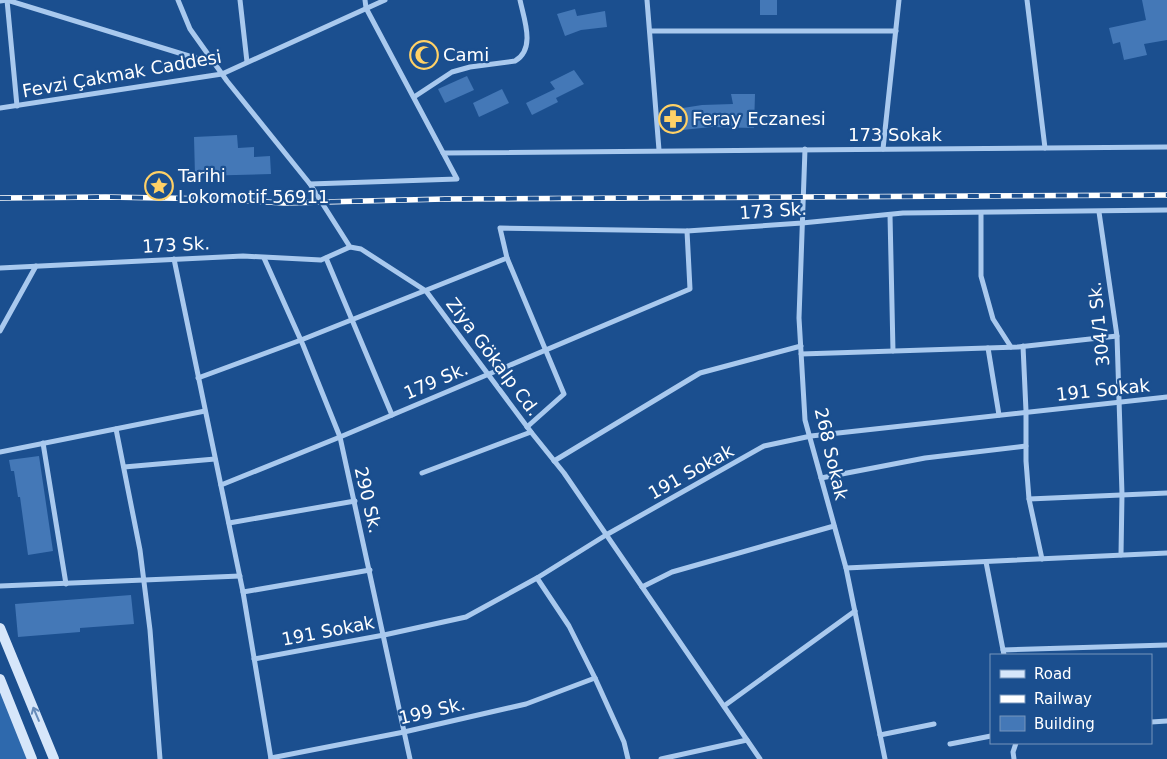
<svg xmlns="http://www.w3.org/2000/svg" width="1167" height="759" font-family="'DejaVu Sans',sans-serif">
<style>
.green{fill:#2e69ad}
.building{fill:#4478b7}
.lines{fill:none;stroke-linecap:round;stroke-linejoin:round}
.minor{stroke:#a9c9ee;stroke-width:5}
.secondary{stroke:#d6e6fa;stroke-width:10}
.rail-casing{stroke:#fff;stroke-width:5.5}
.rail{stroke:#1b4f8f;stroke-width:4;stroke-dasharray:11;stroke-linecap:butt}
.oneway{stroke:#668bba}
.labels{text-anchor:middle;stroke-width:4.5;stroke-linejoin:round;paint-order:stroke}
.poi-label{font-size:18px;fill:#fff;stroke:#1b4f8f;text-anchor:start}
.street-label{font-size:18px;fill:#fff;stroke:#1b4f8f}
</style>
<rect width="100%" height="100%" fill="#1b4f8f"/>
<polygon class="green" points="0,679 32,759 0,759"/>
<g class="building">
<rect x="760" y="0" width="17" height="15"/>
<polygon points="1142,0 1167,0 1167,40 1144,44 1147,55 1124,60 1120,42 1113,44 1109,28 1146,20"/>
<polygon points="575,9 577,16 605,11 607,27 581,30 565,36 557,14"/>
<polygon points="428,42 438,58 421,69 411,52"/>
<polygon points="574,70 584,84 556,98 558,102 532,115 526,103 555,89 550,82"/>
<polygon points="467,76 474,90 445,103 438,89"/>
<polygon points="502,89 509,103 479,117 473,103"/>
<polygon points="731,94 755,94 754,128 711,127 673,131 670,110 702,105 733,104"/>
<polygon points="237,135 238,148 254,147 254,157 270,156 271,174 195,176 194,137"/>
<polygon points="39,456 53,551 28,555 20,497 18,497 14,471 11,471 9,460"/>
<polygon points="131,595 134,624 80,628 80,632 18,637 15,604"/>
</g>
<g class="lines">
<g class="minor">
<polyline points="7,0 17,106"/>
<polyline points="178,0 190,29 227,81 310,184 350,247 361,249 426,291 531,432 564,473 760,759"/>
<polyline points="240,0 247,62"/>
<polyline points="647,0 659,150"/>
<polyline points="1027,0 1045,148"/>
<polyline points="0,1 7,0 215,64"/>
<polyline points="650,31 896,31"/>
<path d="M414,97L452,72L470,67L515,61C536,49 524,19 520,0"/>
<polyline points="0,108 222,74 385,0"/>
<polyline points="805,149 799,318 805,420 846,568 885,759"/>
<polyline points="883,149 899,0"/>
<polyline points="443,153 1167,147"/>
<polyline points="310,184 457,179 366,8 365,0"/>
<polyline points="1099,212 1117,336 1122,494 1121,555"/>
<polyline points="981,213 981,276 993,319 1011,347"/>
<polyline points="890,215 893,351"/>
<polyline points="264,258 303,345 340,437 410,759"/>
<polyline points="326,258 392,415"/>
<polyline points="507,258 564,394 527,427"/>
<polyline points="174,259 243,592 271,759"/>
<polyline points="0,268 243,256 321,260 350,247"/>
<polyline points="0,331 36,266"/>
<polyline points="1023,346 1026,411 1026,461 1029,499 1042,559"/>
<polyline points="988,348 999,415"/>
<polyline points="801,354 1018,347 1117,336"/>
<polyline points="198,378 301,340 507,258 500,228 687,231 802,223 903,213 1167,210"/>
<polyline points="116,429 140,550 150,630 160,759"/>
<polyline points="43,443 66,584"/>
<polyline points="0,452 205,411"/>
<polyline points="554,461 700,373 801,346"/>
<polyline points="124,467 215,459"/>
<polyline points="422,473 531,432"/>
<polyline points="821,478 925,458 1026,446"/>
<polyline points="221,485 340,437 690,289 687,231"/>
<polyline points="1029,499 1167,493"/>
<polyline points="229,523 355,501"/>
<polyline points="986,562 1004,655"/>
<polyline points="846,568 1167,553"/>
<polyline points="537,578 569,626 595,678 624,742 628,759"/>
<polyline points="0,586 240,576"/>
<polyline points="642,587 672,572 834,526"/>
<polyline points="243,592 370,570"/>
<polyline points="1003,650 1167,645"/>
<polyline points="254,659 384,635 466,617 537,578 606,535 764,446 811,436 1167,397"/>
<polyline points="724,706 855,611"/>
<polyline points="1151,722 1167,721"/>
<polyline points="880,735 934,724"/>
<polyline points="950,744 991,736"/>
<polyline points="271,758 404,732 526,704 595,678"/>
<polyline points="661,759 747,740"/>
<polyline points="1014,759 1013,752 1016,743"/>
</g>
<g class="secondary">
<polyline points="0,628 54,759"/>
<polyline points="0,679 32,759"/>
</g>
<defs>
<polyline id="rail" points="0,198 106,197 217,199 284,203 445,199 1167,195"/>
</defs>
<use href="#rail" class="rail-casing"/>
<use href="#rail" class="rail"/>
</g>
<defs><path id="oneway-shaft" d="M-6 0H5M1.5-3L5.5 0L1.5 3" fill="none" stroke-width="1.6" stroke-linecap="round" stroke-linejoin="round" transform="scale(1.25)"/></defs>
<use class="oneway" href="#oneway-shaft" transform="translate(36 714) rotate(-113)"/>
<defs>
<symbol id="mosque-ring" viewBox="-11 -11 22 22"><circle r="9.5" fill="#1b4f8f" stroke="#ffd166" stroke-width="1.5"/><path d="M3.5-4.9A6 6 0 1 0 3.5 4.9A5 5 0 1 1 3.5-4.9Z" fill="#ffd166"/></symbol>
<symbol id="pharmacy-ring" viewBox="-11 -11 22 22"><circle r="9.5" fill="#1b4f8f" stroke="#ffd166" stroke-width="1.5"/><path d="M-2-6h4v4h4v4h-4v4h-4v-4h-4v-4h4Z" fill="#ffd166"/></symbol>
<symbol id="sight-ring" viewBox="-11 -11 22 22"><circle r="9.5" fill="#1b4f8f" stroke="#ffd166" stroke-width="1.5"/><path d="M0-6L1.8-2.2L6-1.7L2.9 1.2L3.7 5.4L0 3.3L-3.7 5.4L-2.9 1.2L-6-1.7L-1.8-2.2Z" fill="#ffd166"/></symbol>
</defs>
<g fill-rule="evenodd">
<use href="#mosque-ring" x="408" y="39" width="32" height="32"/>
<use href="#pharmacy-ring" x="657" y="103" width="32" height="32"/>
<use href="#sight-ring" x="143" y="170" width="32" height="32"/>
</g>
<g class="labels">
<g class="poi-label">
<text x="443" y="61">Cami</text>
<text x="692" y="125">Feray Eczanesi</text>
<text x="178" y="182">Tarihi<tspan x="178" dy="21">Lokomotif 56911</tspan></text>
</g>
<g class="street-label">
<text transform="translate(122 74) rotate(-10)" y="6">Fevzi Çakmak Caddesi</text>
<text x="895" y="141">173 Sokak</text>
<text transform="translate(773 211) rotate(-4)" y="6">173 Sk.</text>
<text transform="translate(176 245) rotate(-3)" y="6">173 Sk.</text>
<text transform="translate(1099 324) rotate(-96)" y="6">304/1 Sk.</text>
<text transform="translate(493 357) rotate(53)" y="6">Ziya Gökalp Cd.</text>
<text transform="translate(436 381) rotate(-23)" y="6">179 Sk.</text>
<text transform="translate(1103 390) rotate(-6)" y="6">191 Sokak</text>
<text transform="translate(831 454) rotate(77)" y="6">268 Sokak</text>
<text transform="translate(691 472) rotate(-29)" y="6">191 Sokak</text>
<text transform="translate(368 500) rotate(77)" y="6">290 Sk.</text>
<text transform="translate(328 631) rotate(-11)" y="6">191 Sokak</text>
<text transform="translate(432 711) rotate(-13)" y="6">199 Sk.</text>
</g>
</g>
<rect x="990" y="654" width="162" height="90" fill="#1b4f8f" stroke="#7695bc"/>
<rect x="1000" y="670" width="25" height="8" fill="#d6e6fa" stroke="#7695bc"/>
<text x="1034" y="679" font-size="15" fill="#ffffff">Road</text>
<rect x="1000" y="695" width="25" height="8" fill="#ffffff" stroke="#7695bc"/>
<text x="1034" y="704" font-size="15" fill="#ffffff">Railway</text>
<rect x="1000" y="716" width="25" height="15" fill="#4478b7" stroke="#7695bc"/>
<text x="1034" y="729" font-size="15" fill="#ffffff">Building</text>
</svg>
